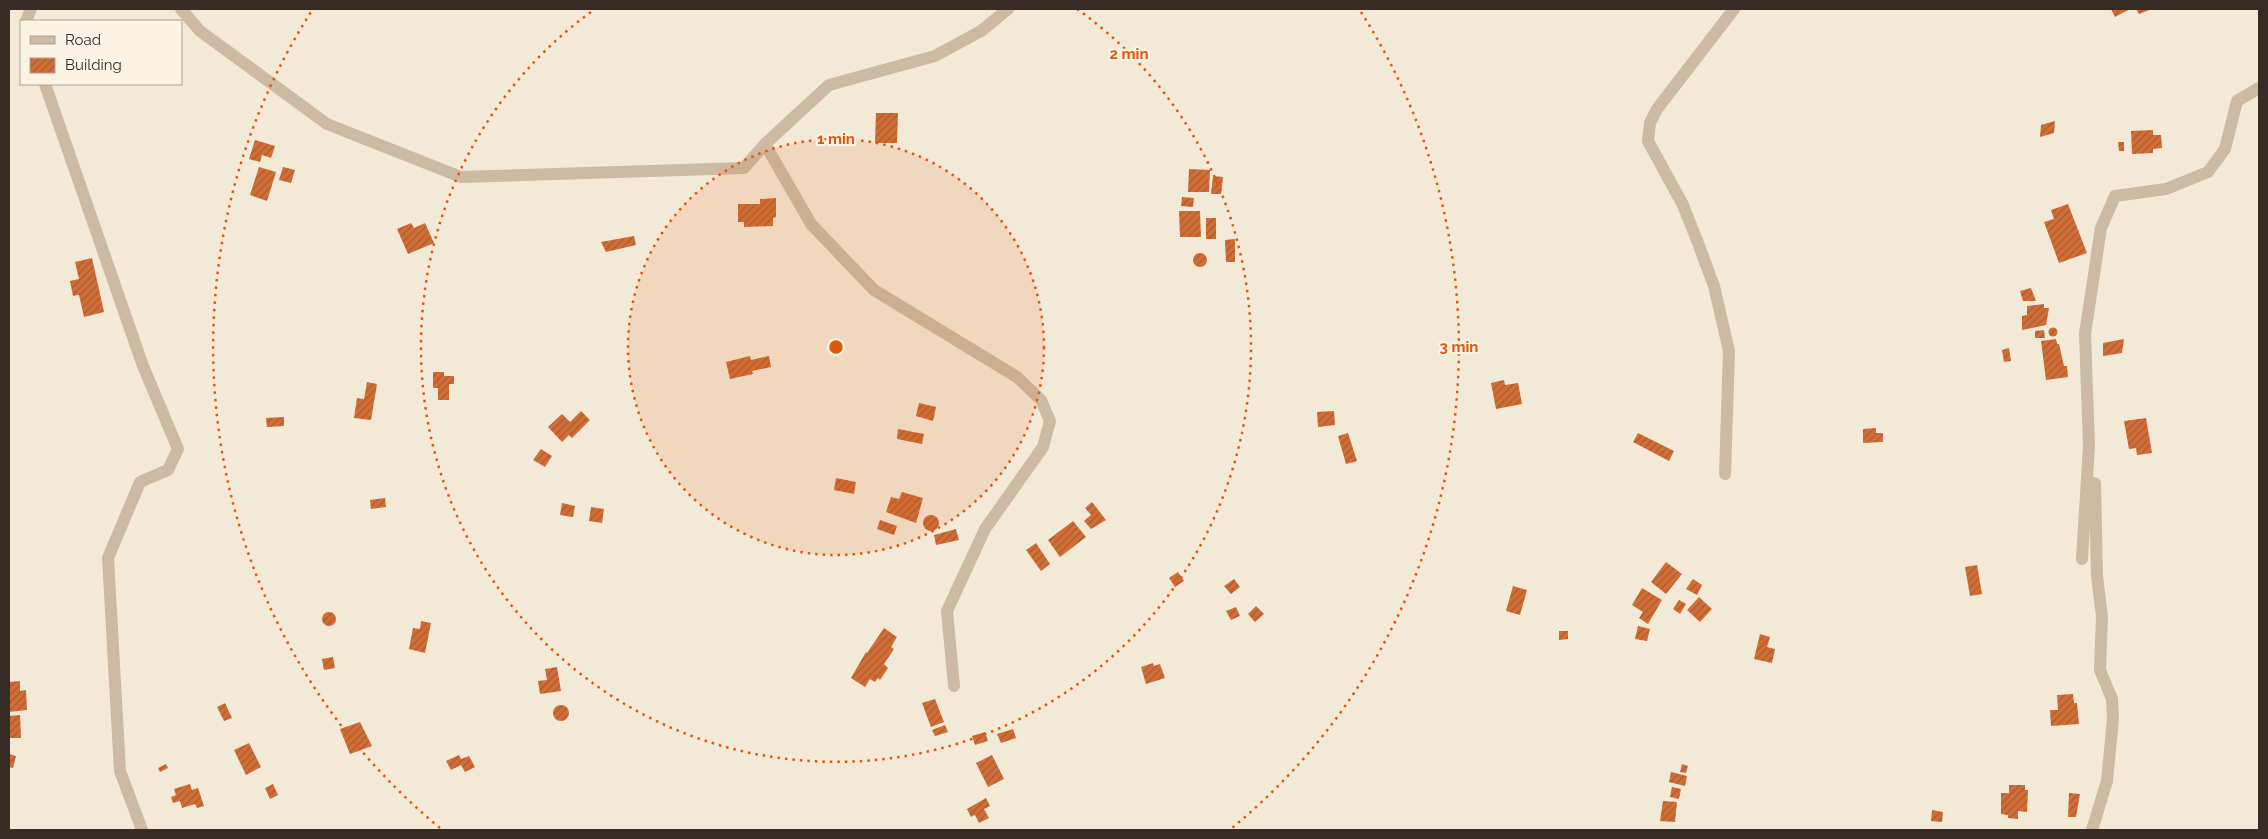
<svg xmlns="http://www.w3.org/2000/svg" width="2268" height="839" font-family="Raleway,sans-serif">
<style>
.building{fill:url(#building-hatch)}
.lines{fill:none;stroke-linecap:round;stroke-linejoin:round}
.minor{stroke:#ccbaa2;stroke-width:12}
.ring{fill:none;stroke:#df570d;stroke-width:2.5;stroke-dasharray:2.5 5}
.centre{fill:#df570d;stroke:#fbf3e4;stroke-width:2.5}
.ring-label{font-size:15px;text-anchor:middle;font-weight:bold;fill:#df570d;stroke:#fbf3e4;stroke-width:4.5;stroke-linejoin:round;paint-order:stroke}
</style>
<defs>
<pattern id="building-hatch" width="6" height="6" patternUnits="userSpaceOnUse" patternTransform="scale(1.25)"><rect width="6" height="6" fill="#d16e37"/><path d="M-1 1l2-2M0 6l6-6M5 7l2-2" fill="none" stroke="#aa5b2e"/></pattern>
</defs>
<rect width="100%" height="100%" fill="#f3e9d7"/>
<g class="building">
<polygon points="2111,9 2130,9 2115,17"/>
<polygon points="2136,9 2152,9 2139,14"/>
<polygon points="876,113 898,113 897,143 875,143"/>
<polygon points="2055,121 2054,133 2040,137 2041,125"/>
<polygon points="2153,130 2153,135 2161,135 2162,148 2153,149 2153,153 2132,154 2131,131"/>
<polygon points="255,140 275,146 271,158 262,155 260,162 249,159"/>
<polygon points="2118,142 2124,142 2124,151 2119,151"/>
<polygon points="259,167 276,172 267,201 250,195"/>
<polygon points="283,167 295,170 291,183 279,180"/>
<polygon points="1189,169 1210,170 1209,192 1188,192"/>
<polygon points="1213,176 1223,177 1221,194 1211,194"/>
<polygon points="1182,197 1194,198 1193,207 1181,206"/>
<polygon points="776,198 776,217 773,218 773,226 744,227 744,222 738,222 738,204 760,204 760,199"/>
<polygon points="2068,204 2087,253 2059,263 2044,222 2054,219 2051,210"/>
<polygon points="1179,211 1200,211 1201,237 1180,237"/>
<rect x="1206" y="218" width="10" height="21"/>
<polygon points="411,223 414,228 425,223 434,243 408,254 397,229"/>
<polygon points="634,236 636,245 606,252 601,242"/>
<polygon points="1235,239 1235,262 1226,262 1225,240"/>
<circle cx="1200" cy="260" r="7"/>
<polygon points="92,258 104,312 84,317 79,295 73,296 70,281 79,279 75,262"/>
<polygon points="2031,288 2036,301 2023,301 2020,291"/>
<polygon points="2044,304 2044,308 2049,308 2046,325 2022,330 2022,316 2027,315 2027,306"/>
<circle cx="2053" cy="332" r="4.5"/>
<polygon points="2044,330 2045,338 2035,338 2035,331"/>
<polygon points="2056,339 2057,344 2059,344 2064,366 2067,366 2068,377 2046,380 2041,341"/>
<polygon points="2124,339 2122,353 2103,356 2103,343"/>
<polygon points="2009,348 2011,361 2004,362 2002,350"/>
<polygon points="750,356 751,360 769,356 771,367 752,371 753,374 730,379 726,362"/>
<polygon points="433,372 444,372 444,376 454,376 454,384 449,384 449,400 438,400 438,388 433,388"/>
<polygon points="1504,380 1505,385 1518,383 1522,404 1496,409 1491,383"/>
<polygon points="367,382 377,384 371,420 354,418 357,398 364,399"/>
<polygon points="919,403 936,407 933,421 916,416"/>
<polygon points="581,411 590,420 572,438 569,435 562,442 548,427 562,414 570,422"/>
<polygon points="1334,411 1335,425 1318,427 1317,412"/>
<polygon points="284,417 284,426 267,427 266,418"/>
<polygon points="2146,418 2152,453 2137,455 2136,448 2129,449 2124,421"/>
<polygon points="1876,428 1876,433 1883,433 1883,442 1863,443 1863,429"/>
<polygon points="898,429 924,434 922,444 897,439"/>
<polygon points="1348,433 1357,461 1346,464 1338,436"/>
<polygon points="1638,433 1674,451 1669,461 1633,442"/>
<polygon points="541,449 552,456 545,467 533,460"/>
<polygon points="836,478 856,482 854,494 834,490"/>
<polygon points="902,492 923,498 916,523 886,512 891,497 899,499"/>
<polygon points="385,498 386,507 371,509 370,500"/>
<polygon points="1092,502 1106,520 1091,529 1084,521 1091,515 1085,508"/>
<polygon points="562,503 575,506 573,517 560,515"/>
<polygon points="591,507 604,509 602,523 589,521"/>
<circle cx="931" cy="523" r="8"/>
<polygon points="880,520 897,526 894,535 877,529"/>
<polygon points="1073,521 1086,537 1060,557 1048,540"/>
<polygon points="956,529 959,540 936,545 934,535"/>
<polygon points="1036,543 1050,564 1041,571 1026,550"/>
<polygon points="1666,562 1682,574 1666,594 1651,582"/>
<polygon points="1977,565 1982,594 1970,596 1965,567"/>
<polygon points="1178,572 1184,581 1175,587 1169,578"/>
<polygon points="1234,579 1240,587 1231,594 1224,586"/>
<polygon points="1693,579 1702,585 1697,595 1686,589"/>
<polygon points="1513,586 1527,590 1520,615 1506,611"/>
<polygon points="1642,588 1662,600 1648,624 1639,618 1643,612 1632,605"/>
<polygon points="1699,597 1712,609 1700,622 1687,610"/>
<polygon points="1679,600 1686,604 1680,614 1673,609"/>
<polygon points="1256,606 1264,614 1255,622 1248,614"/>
<polygon points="1236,607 1240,616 1231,620 1226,611"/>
<circle cx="329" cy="619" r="7"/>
<polygon points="421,621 431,623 425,653 409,649 413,628 420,629"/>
<polygon points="1638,626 1650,629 1647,641 1635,639"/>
<polygon points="884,628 897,637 891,647 894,649 884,664 888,668 880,680 878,678 875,682 870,679 865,687 851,678 866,652 867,653"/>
<polygon points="1559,631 1568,631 1568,639 1559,640"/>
<polygon points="1760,634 1770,637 1767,647 1775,649 1772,663 1754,659"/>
<polygon points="333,657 335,668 324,670 322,659"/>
<polygon points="1153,663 1154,666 1160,664 1165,678 1146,684 1141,667"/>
<polygon points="557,667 561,691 540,694 538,681 547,680 545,669"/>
<polygon points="20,681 20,691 26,690 27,710 9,712 9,682"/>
<polygon points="2073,694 2074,703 2077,703 2079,724 2051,726 2050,710 2058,710 2057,695"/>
<polygon points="935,699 944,722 931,727 922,703"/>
<polygon points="225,703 232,718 224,721 217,707"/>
<circle cx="561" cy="713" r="8"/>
<polygon points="20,715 21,738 9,738 9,716"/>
<polygon points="360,722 372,746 350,754 340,729"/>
<polygon points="945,725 948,732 935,736 932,730"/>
<polygon points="1013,729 1016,738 1001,743 997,734"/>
<polygon points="985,732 988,741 975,745 972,736"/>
<polygon points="249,743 261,767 246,775 234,750"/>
<polygon points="9,754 16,756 13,768 9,767"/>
<polygon points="459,755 461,759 469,756 475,767 465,772 461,765 451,770 446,761"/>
<polygon points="992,755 1004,779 988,787 976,763"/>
<polygon points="166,764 168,768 160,772 158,768"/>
<polygon points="1682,764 1688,766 1686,773 1680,772"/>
<polygon points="1671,772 1687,776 1685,786 1669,782"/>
<polygon points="190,784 192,790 198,788 204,806 197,808 195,804 182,808 180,801 173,803 171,797 176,795 174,789"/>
<polygon points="273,784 278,795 270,799 265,788"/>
<polygon points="2009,785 2025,785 2025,790 2028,790 2027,812 2018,811 2018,819 2008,818 2008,815 2001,814 2001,793 2009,793"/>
<polygon points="1672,787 1681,789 1679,799 1670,797"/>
<polygon points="2069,793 2080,794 2076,817 2068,817"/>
<polygon points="986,798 990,806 984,809 989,818 979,823 975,815 971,817 967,809"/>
<polygon points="1663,801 1677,802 1675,822 1660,821"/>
<polygon points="1932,810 1943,812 1942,822 1931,821"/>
</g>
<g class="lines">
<g class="minor">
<polyline points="181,9 200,31 327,124 461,177 744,168 765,144 829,85 935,56 981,31 1008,9"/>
<polyline points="26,21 31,9"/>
<polyline points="45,84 143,366 178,449 168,470 140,482 108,558 120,771 142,830"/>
<polyline points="765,144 811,224 874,290 1017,377 1041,400 1050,421 1043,447 985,529 947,611 954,686"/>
<polyline points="1725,474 1729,351 1714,286 1698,243 1683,205 1648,141 1650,123 1657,109 1734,9"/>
<polyline points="2082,559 2089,446 2085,334 2101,228 2115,196 2166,189 2208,172 2225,149 2237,101 2259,88"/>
<polyline points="2092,830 2107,781 2113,719 2112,699 2100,670 2102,617 2097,576 2095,483"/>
</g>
</g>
<circle cx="836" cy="347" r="208" fill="#df570d" fill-opacity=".12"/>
<g class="ring">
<circle cx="836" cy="347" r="208"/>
<path d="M1077 9A415 415 0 1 1 595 9"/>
<path d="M440 828A623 623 0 0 1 311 12M1361 12A623 623 0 0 1 1232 828"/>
</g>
<circle cx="836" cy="347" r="8" class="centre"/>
<g class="ring-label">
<text x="1129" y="59">2 min</text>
<text x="836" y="144">1 min</text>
<text x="1459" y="352">3 min</text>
</g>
<rect width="2268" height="839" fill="none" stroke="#362c25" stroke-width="20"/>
<rect x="20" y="20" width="162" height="65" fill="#fbf3e4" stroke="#aca398"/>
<rect x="30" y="36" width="25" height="8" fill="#ccbaa2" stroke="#aca398"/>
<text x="65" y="45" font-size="15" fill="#362c25">Road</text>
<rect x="30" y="58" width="25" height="15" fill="url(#building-hatch)" stroke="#aca398"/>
<text x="65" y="70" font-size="15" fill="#362c25">Building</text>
</svg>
